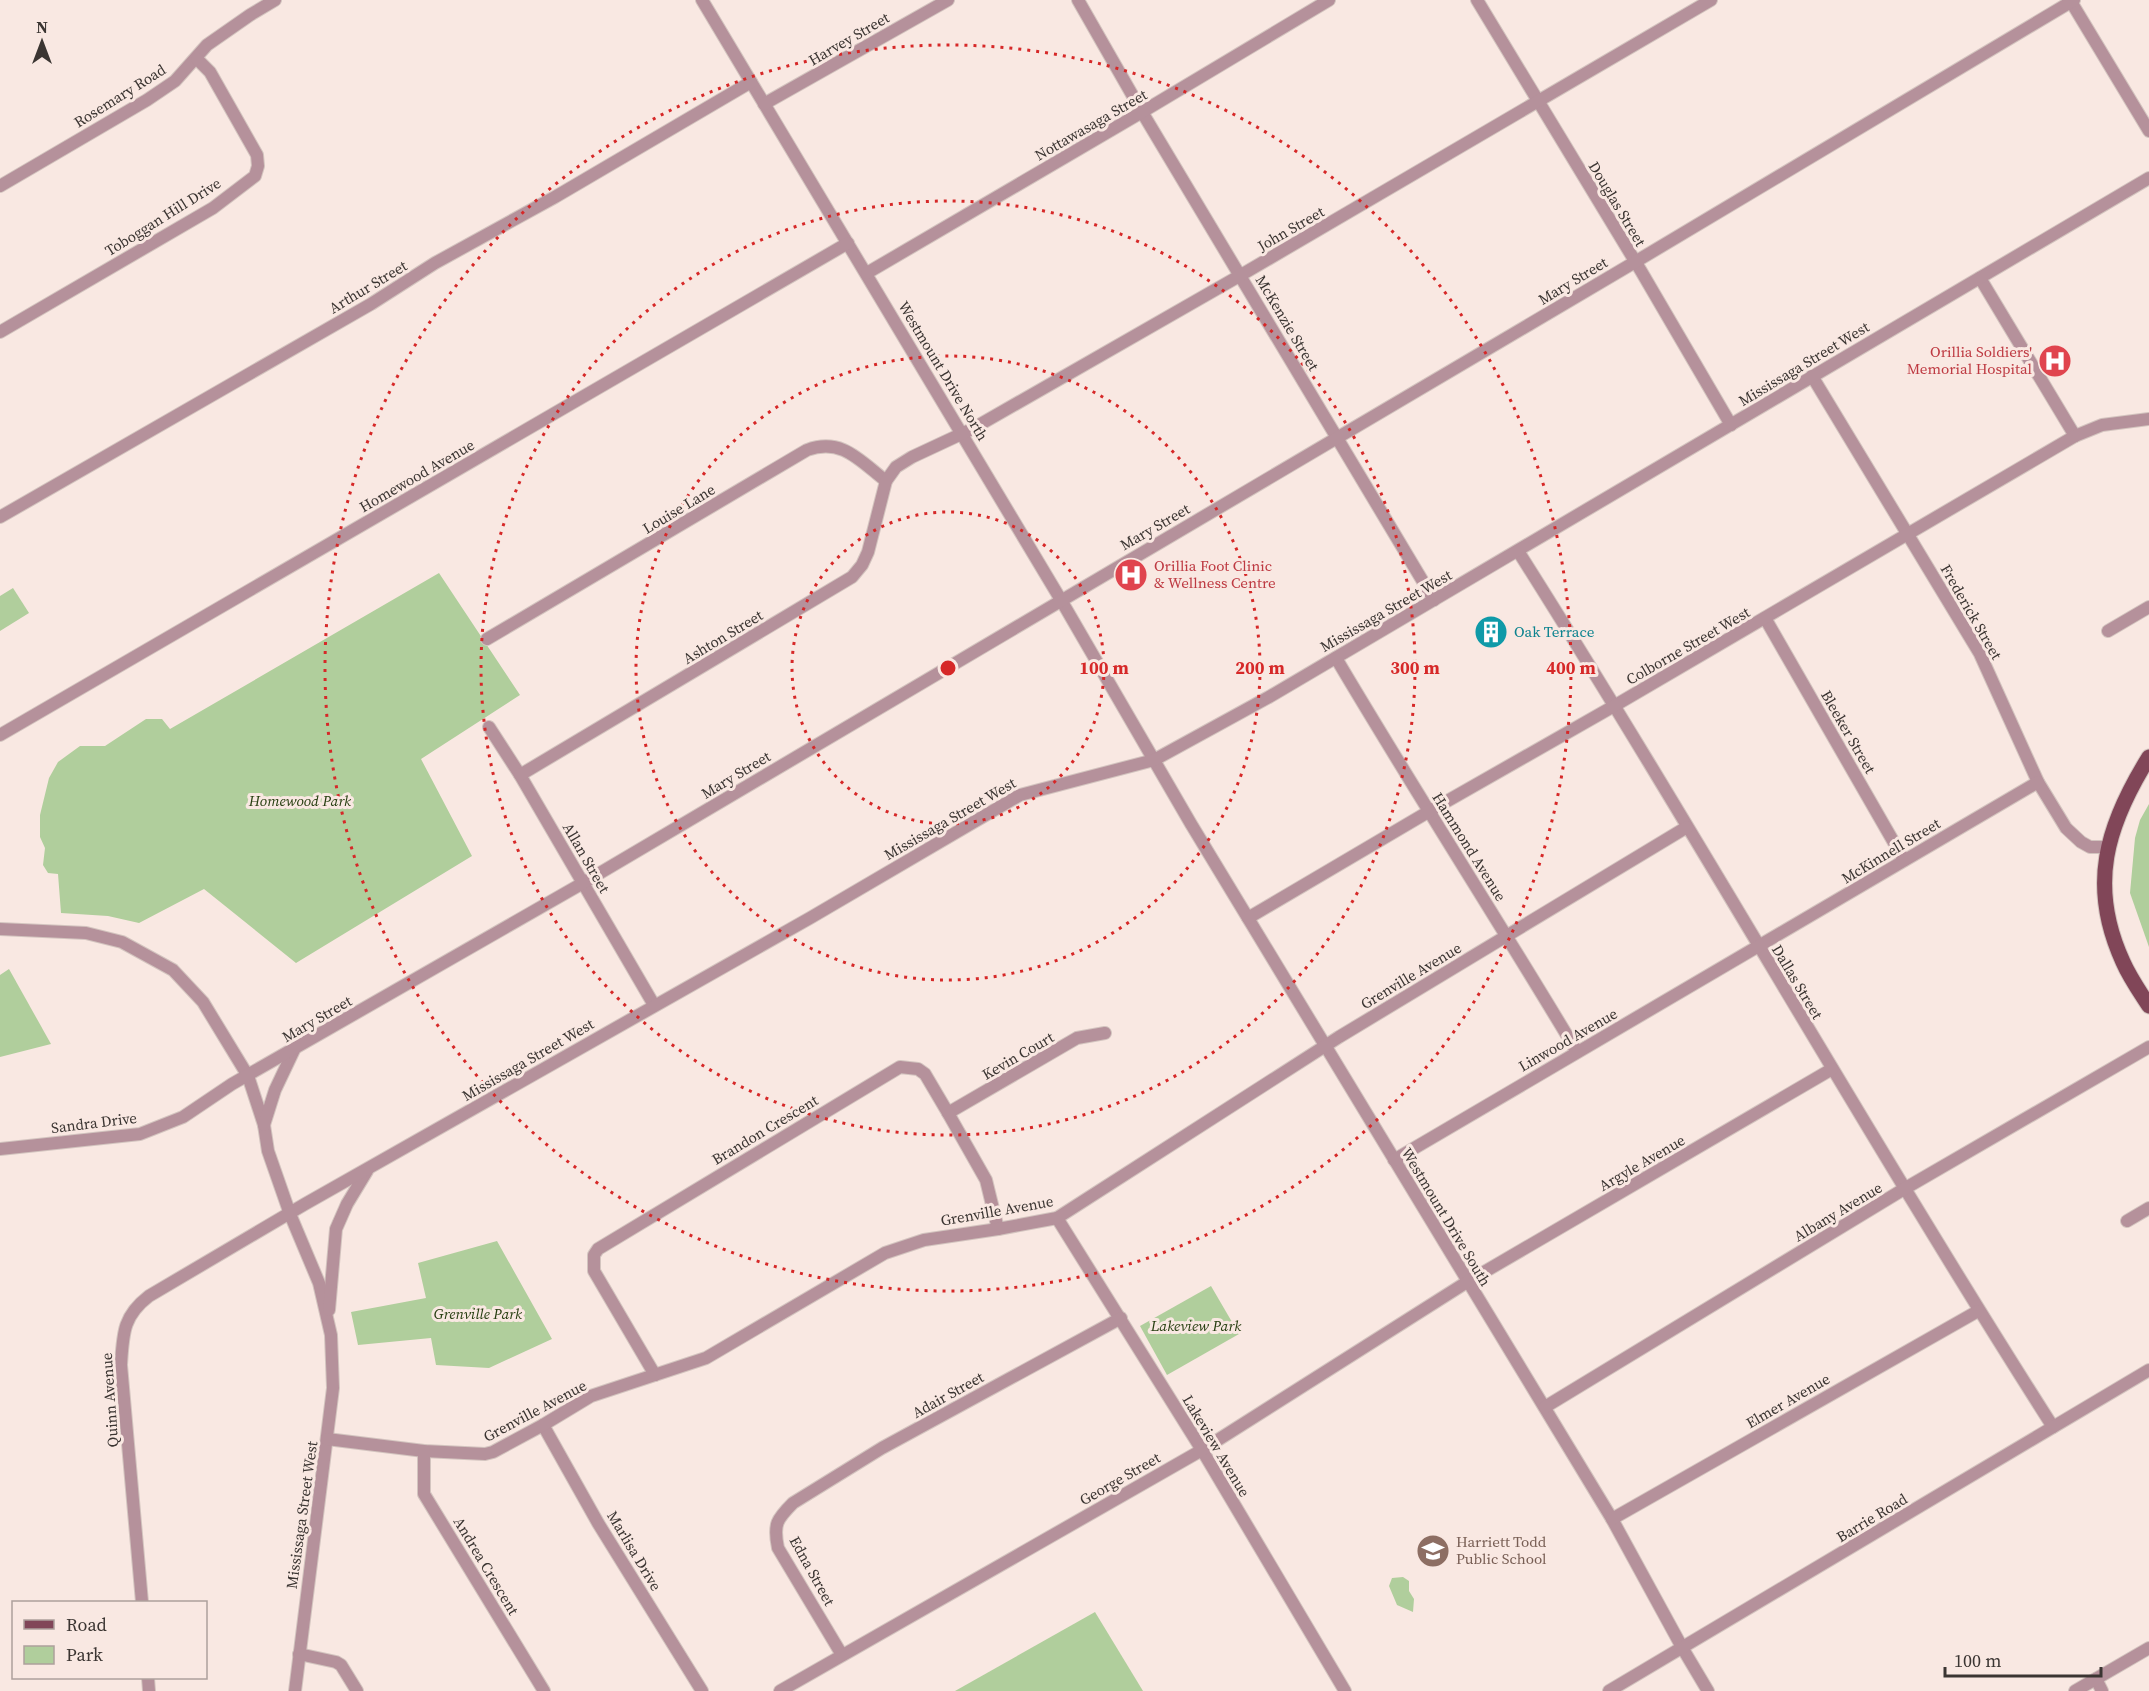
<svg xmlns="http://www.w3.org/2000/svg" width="2149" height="1691" font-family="'Source Serif 4',serif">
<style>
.green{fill:#b0ce9c}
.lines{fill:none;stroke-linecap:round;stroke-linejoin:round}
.minor-casing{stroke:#d3c4bf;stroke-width:14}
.major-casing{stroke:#d3c4bf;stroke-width:17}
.minor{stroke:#b5919b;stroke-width:12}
.major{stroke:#814658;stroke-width:15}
.ring{fill:none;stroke:#d62828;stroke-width:3;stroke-dasharray:3 6}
.labels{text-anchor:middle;stroke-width:6;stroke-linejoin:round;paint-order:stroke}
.street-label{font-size:15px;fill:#3b3532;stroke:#f9e8e2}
.health-label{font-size:15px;fill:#be3a42;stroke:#f9e8e2;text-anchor:end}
.culture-label{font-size:15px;fill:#0d838f;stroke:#f9e8e2;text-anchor:start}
.park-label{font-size:15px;font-style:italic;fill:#253d0f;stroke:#f9e8e2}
.education-label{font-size:15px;fill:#785e54;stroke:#f9e8e2;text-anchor:start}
.centre{fill:#d62828;stroke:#f9e8e2;stroke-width:3}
.ring-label{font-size:18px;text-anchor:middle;font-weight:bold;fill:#d62828;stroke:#f9e8e2;stroke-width:6;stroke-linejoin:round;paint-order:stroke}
</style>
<rect width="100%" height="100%" fill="#f9e8e2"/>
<g class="green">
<polygon points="439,573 520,695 421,759 472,856 296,963 204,889 139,923 108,916 61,913 58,874 48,873 43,865 45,848 40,837 40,815 49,778 58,762 80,746 105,746 146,719 162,719 170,729"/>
<polygon points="13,588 29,613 0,631 0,596"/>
<polygon points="2149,804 2149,947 2130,893 2135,838 2140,820"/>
<polygon points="9,969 51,1044 0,1057 0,975"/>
<polygon points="497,1241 552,1339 489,1368 436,1365 431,1338 358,1345 351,1312 426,1298 418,1263"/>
<polygon points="1211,1286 1239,1334 1167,1375 1140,1326"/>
<polygon points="1403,1577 1409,1581 1409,1591 1414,1599 1413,1612 1397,1605 1389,1586 1392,1578"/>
<polygon points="1095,1612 1143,1691 955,1691"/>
</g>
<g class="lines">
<defs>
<g id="minor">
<polyline points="702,0 1061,600 1191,824 1612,1519 1683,1649 1708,1691"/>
<polyline points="1078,0 1142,112 1434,600"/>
<polyline points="1477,0 1641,271 1731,425"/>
<polyline points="2070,0 2149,131"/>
<polyline points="764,104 948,0"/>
<polyline points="0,186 147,100 175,81 207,45 250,15 275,0"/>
<polyline points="867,273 1142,112 1329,0"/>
<polyline points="1980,278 2075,436"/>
<polyline points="0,332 213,208 255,176 258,166 257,155 210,72 197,59"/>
<polyline points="1812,376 1980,654 2038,782 2066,828 2081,842 2090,847 2108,847"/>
<polyline points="0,517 371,304 435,263 555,197 751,82"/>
<path d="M1518,551C1701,840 1869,1139 2053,1427"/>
<polyline points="1765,618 1904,860"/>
<polyline points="2108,631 2149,607"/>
<path d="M487,639L807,450C842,437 860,461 886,481"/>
<path d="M1336,658C1414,790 1498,920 1577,1052"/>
<polyline points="489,727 520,775 654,1005"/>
<polyline points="0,735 848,243"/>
<polyline points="520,775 852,577 862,565 868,552 886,481 896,467 912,457 972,429 1241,275 1711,0"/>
<polyline points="1248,918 1428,812 1614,706 2075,436 2102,425 2149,419"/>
<polyline points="0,929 86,933 122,942 173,970 203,1002 248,1076 264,1125 268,1151 290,1214 319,1283 331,1335 333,1388 295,1691"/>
<polyline points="948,1113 1077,1038 1105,1033"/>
<polyline points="264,1125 275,1090 294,1050"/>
<polyline points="0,1149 140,1134 183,1117 232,1084 583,883 1635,262 2074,0"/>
<polyline points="1394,1160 2038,782"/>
<polyline points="1057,1218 1202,1450 1345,1691"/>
<polyline points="2127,1221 2149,1208"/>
<polyline points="329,1310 336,1229 347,1204 367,1171"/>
<polyline points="655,1375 594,1271 594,1255 598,1249 900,1067 918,1069 925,1074 948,1113 986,1180 998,1229"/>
<polyline points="1545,1407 1904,1189 2149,1047"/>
<polyline points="543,1425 598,1523 702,1691"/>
<polyline points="327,1439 424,1451 485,1454 493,1452 543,1425 591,1396 706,1358 885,1253 924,1240 998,1229 1057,1218 1339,1037 1687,827"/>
<polyline points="424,1451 424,1494 544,1691"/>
<polyline points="1612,1519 1978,1311"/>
<path d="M142,1602L121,1365C123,1333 123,1316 149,1296L305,1204L810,918L1020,795L1154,760L1269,697L2149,178"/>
<polyline points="299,1654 336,1662 341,1665 357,1691"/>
<path d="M842,1655L778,1548C773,1524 777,1519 793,1503L882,1448L1121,1318"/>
<polyline points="148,1678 149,1691"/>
<polyline points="2096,1679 2102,1691"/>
<polyline points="780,1691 1202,1450 1467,1282 1832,1069"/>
<polyline points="1609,1691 2149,1370"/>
<polyline points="2075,1691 2149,1648"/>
</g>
<path id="major" d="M2149,757C2106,826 2088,886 2123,962C2130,978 2140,992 2149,1006"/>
</defs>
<use href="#minor" class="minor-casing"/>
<use href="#major" class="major-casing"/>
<use href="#minor" class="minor"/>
<use href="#major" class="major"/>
</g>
<g class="ring">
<circle cx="948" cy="668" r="156"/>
<circle cx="948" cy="668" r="312"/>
<circle cx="948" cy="668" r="467"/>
<circle cx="948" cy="668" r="623"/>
</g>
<defs>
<symbol id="hospital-disc" viewBox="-11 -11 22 22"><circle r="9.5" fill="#e0444e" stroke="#f9e8e2"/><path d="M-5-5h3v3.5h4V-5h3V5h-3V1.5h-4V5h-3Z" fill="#fff"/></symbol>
<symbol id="building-disc" viewBox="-11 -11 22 22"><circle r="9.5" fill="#0f9aa8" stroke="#f9e8e2"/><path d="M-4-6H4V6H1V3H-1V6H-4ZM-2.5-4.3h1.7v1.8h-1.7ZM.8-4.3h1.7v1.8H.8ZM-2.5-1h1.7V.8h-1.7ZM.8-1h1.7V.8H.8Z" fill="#fff"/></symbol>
<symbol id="school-disc" viewBox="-11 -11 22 22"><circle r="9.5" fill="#8d6e63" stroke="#f9e8e2"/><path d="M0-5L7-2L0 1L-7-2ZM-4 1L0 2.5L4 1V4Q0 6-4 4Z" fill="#fff"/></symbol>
</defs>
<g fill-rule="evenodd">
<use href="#hospital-disc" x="2036" y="342" width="38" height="38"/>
<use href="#hospital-disc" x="1112" y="556" width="38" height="38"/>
<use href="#building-disc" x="1472" y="613" width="38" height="38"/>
<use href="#school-disc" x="1414" y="1532" width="38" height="38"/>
</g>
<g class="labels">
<g class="street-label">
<text transform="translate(849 39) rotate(-30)" y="5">Harvey Street</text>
<text transform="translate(120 96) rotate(-32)" y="5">Rosemary Road</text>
<text transform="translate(1091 125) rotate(-30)" y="5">Nottawasaga Street</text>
<text transform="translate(1617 204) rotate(59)" y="5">Douglas Street</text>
<text transform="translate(163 217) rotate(-32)" y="5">Toboggan Hill Drive</text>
<text transform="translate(1291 229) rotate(-30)" y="5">John Street</text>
<text transform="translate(1573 281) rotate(-31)" y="5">Mary Street</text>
<text transform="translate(368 287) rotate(-31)" y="5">Arthur Street</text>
<text transform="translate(1287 323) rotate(59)" y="5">McKenzie Street</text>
<text transform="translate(1804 364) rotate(-31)" y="5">Mississaga Street West</text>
<text transform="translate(943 371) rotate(59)" y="5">Westmount Drive North</text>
<text transform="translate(417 476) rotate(-30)" y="5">Homewood Avenue</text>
<text transform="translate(679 509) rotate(-31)" y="5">Louise Lane</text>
<text transform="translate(1155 527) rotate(-30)" y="5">Mary Street</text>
<text transform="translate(1386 611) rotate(-30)" y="5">Mississaga Street West</text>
<text transform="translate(1971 612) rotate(60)" y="5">Frederick Street</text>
<text transform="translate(723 637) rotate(-31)" y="5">Ashton Street</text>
<text transform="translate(1688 646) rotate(-30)" y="5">Colborne Street West</text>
<text transform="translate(1848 732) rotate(60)" y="5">Bleeker Street</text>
<text transform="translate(736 775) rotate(-31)" y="5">Mary Street</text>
<text transform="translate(950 819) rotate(-30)" y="5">Mississaga Street West</text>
<text transform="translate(1469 847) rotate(58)" y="5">Hammond Avenue</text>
<text transform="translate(1891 851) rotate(-31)" y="5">McKinnell Street</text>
<text transform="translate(586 858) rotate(60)" y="5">Allan Street</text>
<text transform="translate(1411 976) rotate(-31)" y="5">Grenville Avenue</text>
<text transform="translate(1797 982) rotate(59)" y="5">Dallas Street</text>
<text transform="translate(317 1019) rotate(-30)" y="5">Mary Street</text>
<text transform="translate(1568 1040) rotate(-30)" y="5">Linwood Avenue</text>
<text transform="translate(1018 1056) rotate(-30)" y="5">Kevin Court</text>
<text transform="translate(528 1060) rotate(-30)" y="5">Mississaga Street West</text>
<text transform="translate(94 1123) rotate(-7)" y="5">Sandra Drive</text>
<text transform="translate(765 1130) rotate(-31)" y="5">Brandon Crescent</text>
<text transform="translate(1642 1163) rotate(-30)" y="5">Argyle Avenue</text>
<text transform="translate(997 1211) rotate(-10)" y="5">Grenville Avenue</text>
<text transform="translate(1838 1212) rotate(-31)" y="5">Albany Avenue</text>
<text transform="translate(1446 1217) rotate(59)" y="5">Westmount Drive South</text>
<text transform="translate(948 1395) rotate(-29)" y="5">Adair Street</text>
<text transform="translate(110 1400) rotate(-94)" y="5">Quinn Avenue</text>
<text transform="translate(1788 1401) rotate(-30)" y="5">Elmer Avenue</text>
<text transform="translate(535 1411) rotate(-28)" y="5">Grenville Avenue</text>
<text transform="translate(1216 1446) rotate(59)" y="5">Lakeview Avenue</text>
<text transform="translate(1120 1479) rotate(-30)" y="5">George Street</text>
<text transform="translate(302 1515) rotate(-82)" y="5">Mississaga Street West</text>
<text transform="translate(1872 1518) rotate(-31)" y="5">Barrie Road</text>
<text transform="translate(634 1551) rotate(59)" y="5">Marlisa Drive</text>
<text transform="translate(486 1566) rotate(59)" y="5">Andrea Crescent</text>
<text transform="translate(812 1571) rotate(61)" y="5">Edna Street</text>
</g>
<g class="health-label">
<text x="2032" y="357">Orillia Soldiers'<tspan x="2032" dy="17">Memorial Hospital</tspan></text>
<text x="1154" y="571" text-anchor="start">Orillia Foot Clinic<tspan x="1154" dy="17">&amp; Wellness Centre</tspan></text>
</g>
<g class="culture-label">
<text x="1514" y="637">Oak Terrace</text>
</g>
<g class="park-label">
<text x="300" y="806">Homewood Park</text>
<text x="478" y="1319">Grenville Park</text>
<text x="1196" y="1331">Lakeview Park</text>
</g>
<g class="education-label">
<text x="1456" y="1547">Harriett Todd<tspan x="1456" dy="17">Public School</tspan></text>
</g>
</g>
<circle cx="948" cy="668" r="9" class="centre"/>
<g class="ring-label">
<text x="1104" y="674">100 m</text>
<text x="1260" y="674">200 m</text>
<text x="1415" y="674">300 m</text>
<text x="1571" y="674">400 m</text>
</g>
<rect x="12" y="1601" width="195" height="78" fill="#f9e8e2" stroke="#ada09c" stroke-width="1.5"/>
<rect x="24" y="1620" width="30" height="9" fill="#814658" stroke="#ada09c" stroke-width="1.5"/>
<text x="66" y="1631" font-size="18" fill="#3b3532">Road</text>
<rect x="24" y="1646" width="30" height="18" fill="#b0ce9c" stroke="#ada09c" stroke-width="1.5"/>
<text x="66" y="1661" font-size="18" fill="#3b3532">Park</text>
<g transform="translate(42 42)" stroke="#f9e8e2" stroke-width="4.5" paint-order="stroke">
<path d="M0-4.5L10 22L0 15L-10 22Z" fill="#3b3532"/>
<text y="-9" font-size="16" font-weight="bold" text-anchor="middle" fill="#3b3532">N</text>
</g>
<path d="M1945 1667v9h156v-9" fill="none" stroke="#3b3532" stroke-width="3"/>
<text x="1954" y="1667" font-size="18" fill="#3b3532" stroke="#f9e8e2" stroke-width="4.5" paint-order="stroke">100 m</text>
</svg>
